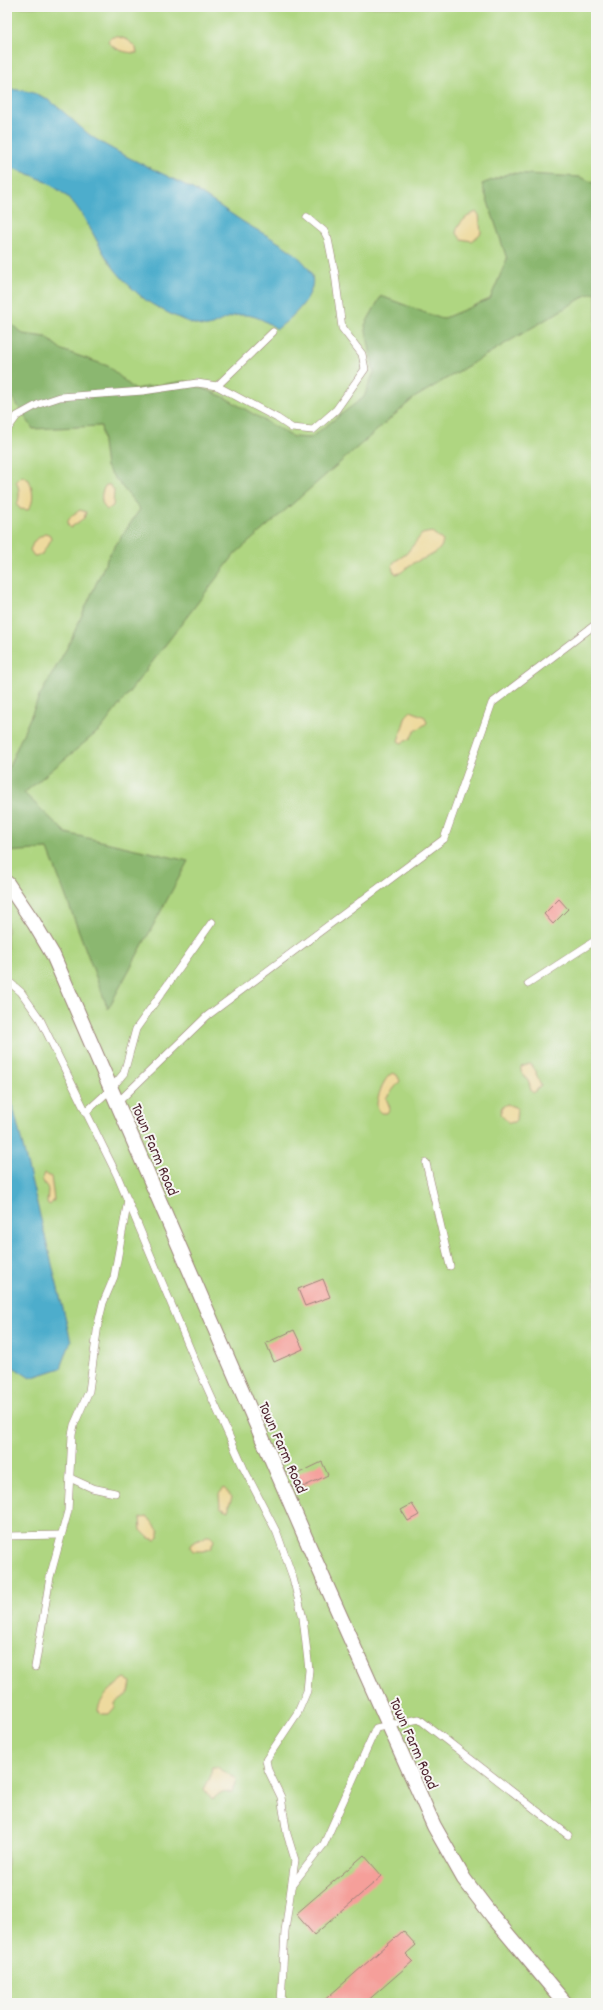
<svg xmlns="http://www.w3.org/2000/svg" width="603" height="2010" font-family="Dekko,sans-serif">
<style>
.green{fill:#afd681;stroke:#7c7a56}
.forest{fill:#8bb76f;stroke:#6a6b4d}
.sand{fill:#eeda9e;stroke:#9c7c64}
.water{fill:#4dadcc;stroke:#4c667c}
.building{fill:#f59f9a}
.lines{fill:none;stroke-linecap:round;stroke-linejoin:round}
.lane-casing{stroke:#9c8279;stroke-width:8}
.street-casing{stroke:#9c8279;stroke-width:16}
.lane{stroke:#fff;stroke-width:7}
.street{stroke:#fff;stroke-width:14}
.labels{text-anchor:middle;stroke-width:4;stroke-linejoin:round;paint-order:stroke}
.street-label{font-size:16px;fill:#4a1f2b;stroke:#f6f6f2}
</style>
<rect width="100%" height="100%" fill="#f6f6f2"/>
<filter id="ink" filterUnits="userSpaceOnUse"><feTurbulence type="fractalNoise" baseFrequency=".025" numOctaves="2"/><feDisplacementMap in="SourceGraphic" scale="8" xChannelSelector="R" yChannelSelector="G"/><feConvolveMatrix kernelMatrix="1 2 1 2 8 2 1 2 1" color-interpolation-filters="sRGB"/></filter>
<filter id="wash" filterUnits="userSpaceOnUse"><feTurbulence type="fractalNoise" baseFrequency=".012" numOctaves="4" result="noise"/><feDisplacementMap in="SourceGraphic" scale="16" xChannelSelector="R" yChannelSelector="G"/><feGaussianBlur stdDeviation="0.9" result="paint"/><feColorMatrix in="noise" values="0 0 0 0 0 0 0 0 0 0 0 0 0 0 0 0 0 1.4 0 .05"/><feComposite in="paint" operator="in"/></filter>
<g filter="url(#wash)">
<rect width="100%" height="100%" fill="#ede4c7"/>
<rect class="green" x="7" y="7" width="589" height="1996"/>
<polygon class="forest" points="510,173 580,177 596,184 596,292 587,295 414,398 235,554 101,729 24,793 66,833 188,861 108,1009 48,849 7,852 7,771 39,697 68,646 109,555 140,509 106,467 101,426 33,429 14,400 7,393 7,320 23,334 46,337 62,350 108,366 134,389 185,381 224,397 293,437 310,438 364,397 374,372 365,325 381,296 442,319 490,299 507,259 482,184"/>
<g class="sand">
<path d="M116,36L128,40L136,48L137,53C126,53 115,50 108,42L110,38Z"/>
<path d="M476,212L479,215L481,233L472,241L461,239L456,232C459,222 467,216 476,212Z"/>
<path d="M22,476L29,480C33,490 35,502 28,510L20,509L17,505C20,498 20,488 16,482Z"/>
<path d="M106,485H110L114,490L113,506L107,510C100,504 100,492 106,485Z"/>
<polygon points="80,510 86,512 84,518 70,528 67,523 71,516"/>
<path d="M432,532L443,541C441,556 420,558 410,565C404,569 403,573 396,574L393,571L392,566L394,562L406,554L422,534Z"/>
<polygon points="46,533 50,535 51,540 41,555 34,556 30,550 34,541"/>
<polygon points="411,711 425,717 427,723 414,732 410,739 401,743 398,741 406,716"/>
<path d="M530,1064L535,1071L541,1086L533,1093L531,1091C530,1088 530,1084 528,1081C525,1076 520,1075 521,1067Z"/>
<path d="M393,1073L397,1075L400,1081L386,1098L390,1108L387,1113H382L377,1108C376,1099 384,1076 393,1073Z"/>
<polygon points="507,1104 517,1108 516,1120 514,1122 509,1123 500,1114 502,1107"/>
<polygon points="44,1173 51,1177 54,1200 50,1205 47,1203 48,1190 42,1179"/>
<polygon points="224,1488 232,1497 229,1505 229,1511 220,1507 219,1494"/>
<polygon points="148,1517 159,1531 159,1537 156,1540 149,1538 141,1530 140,1518"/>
<polygon points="206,1536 210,1536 214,1540 211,1548 204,1551 193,1551 190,1547 191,1544"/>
<path d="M125,1679L131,1682L129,1693L115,1703V1707L109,1714H102L98,1710C100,1697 114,1686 125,1679Z"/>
<polygon points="212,1767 217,1767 236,1779 232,1792 220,1793 212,1800 204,1789 210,1778"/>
</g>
<g class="water">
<path d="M7,89C21,90 32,91 45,98C62,108 77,126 94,138C125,158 159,171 191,188C209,198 225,210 242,221C262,234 300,250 311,273C320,293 291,319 277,329C260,317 246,310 225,319C219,321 214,325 208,326C197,329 157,308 147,301C131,289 113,270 103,252C94,236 83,213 71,200C54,184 29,172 7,167Z"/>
<polygon points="7,1082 71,1341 61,1368 30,1378 10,1365 7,1356"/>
</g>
<g id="blocks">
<g class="building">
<polygon points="559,899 568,909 553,924 544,914"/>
<polygon points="323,1279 330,1297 305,1306 298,1289"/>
<polygon points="294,1330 303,1349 274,1362 266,1343"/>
<polygon points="322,1462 328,1475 303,1487 297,1474"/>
<polygon points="412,1504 419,1515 408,1521 401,1510"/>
<polygon points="364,1855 382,1876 314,1935 296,1914"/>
<polygon points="403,1931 416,1945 406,1954 413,1961 365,2003 321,2003"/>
</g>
</g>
</g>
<g filter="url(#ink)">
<use href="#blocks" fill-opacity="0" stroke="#9c8279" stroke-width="1"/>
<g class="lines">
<defs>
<g id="lane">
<polyline points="273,332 217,386 277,418 292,428 313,430 336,410 365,369 362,354 342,328 335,274 328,239 324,231 307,217"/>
<polyline points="7,430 17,416 39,404 60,397 143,391 197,383 217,386"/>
<polyline points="7,980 21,992 40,1019 117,1175 196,1363 244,1469 277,1533 293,1578 303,1618 309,1670 307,1691 298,1712 266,1760 268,1770 281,1797 287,1834 295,1860 285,1931 281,2003"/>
<polyline points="528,984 596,940"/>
<polyline points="117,1103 207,1016 444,839 492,703 596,624"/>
<polyline points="86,1112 111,1089 124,1073 136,1029 212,922"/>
<polyline points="426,1163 450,1266"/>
<polyline points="70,1478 92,1488 115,1493"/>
<polyline points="7,1536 61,1535"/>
<polyline points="35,1667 50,1577 68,1511 72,1435 74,1425 89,1391 98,1324 103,1303 114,1277 128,1200"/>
<polyline points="292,1885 324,1844 376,1728 419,1719 568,1835"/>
</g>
<polyline id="street" points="7,883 34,923 53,955 316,1562 434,1826 464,1879 493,1917 565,2003"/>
</defs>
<use href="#lane" class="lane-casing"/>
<use href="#street" class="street-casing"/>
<use href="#lane" class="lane"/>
<use href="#street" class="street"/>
</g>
</g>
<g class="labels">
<g class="street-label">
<text transform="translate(156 1149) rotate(67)" y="6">Town Farm Road</text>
<text transform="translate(284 1447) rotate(66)" y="6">Town Farm Road</text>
<text transform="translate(415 1743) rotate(66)" y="6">Town Farm Road</text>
</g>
</g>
<rect width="603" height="2010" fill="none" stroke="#f6f6f2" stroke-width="24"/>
</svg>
